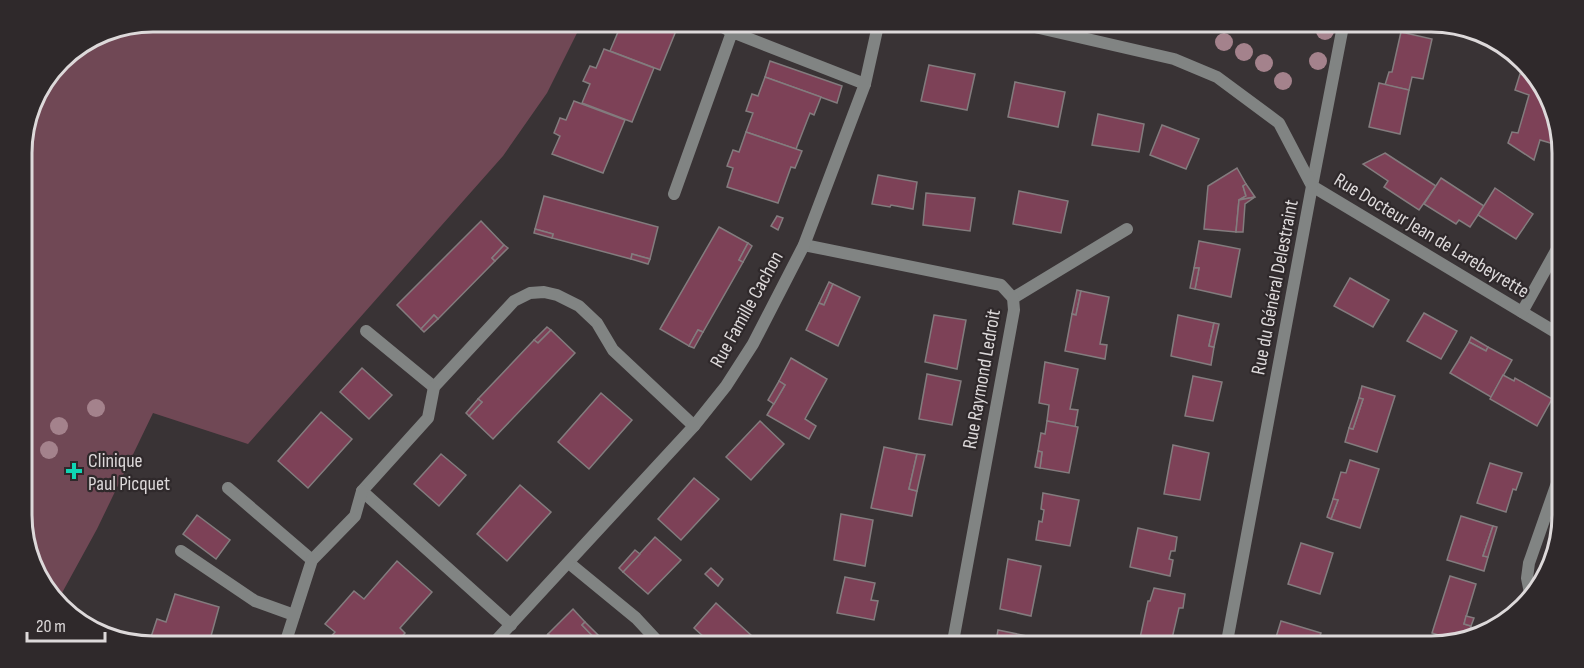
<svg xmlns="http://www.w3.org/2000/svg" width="1584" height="668" font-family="'Sofia Sans Condensed',sans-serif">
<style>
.green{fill:#704855}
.building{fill:#7d4157;stroke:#837c7e;stroke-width:1.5}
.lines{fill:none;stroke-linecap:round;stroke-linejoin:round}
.service{stroke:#818483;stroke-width:12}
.minor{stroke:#818483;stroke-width:12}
.tertiary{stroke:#818483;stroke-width:12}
.tree{fill:#a4828c}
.poi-dot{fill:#10d5b4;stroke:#2f292b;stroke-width:2}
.labels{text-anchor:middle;stroke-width:4.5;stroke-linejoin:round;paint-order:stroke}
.street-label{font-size:20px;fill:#ddd9da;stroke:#2f292b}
.poi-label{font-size:20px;fill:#ddd9da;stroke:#2f292b;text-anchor:start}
.rim{fill:none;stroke:#ddd9da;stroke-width:3}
</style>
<rect width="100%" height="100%" fill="#393335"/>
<polygon class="green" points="153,21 583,21 547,93 503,156 248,444 153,413 97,529 57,602 48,596 22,533 21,144 35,94 66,54 102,31"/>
<g class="building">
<polygon points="615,21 680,21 660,70 610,51 618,32 611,30"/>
<polygon points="1407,21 1432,21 1439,23 1438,30 1407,23"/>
<polygon points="1401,32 1432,39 1423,79 1412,77 1409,90 1385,85 1389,72 1392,72"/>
<polygon points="604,49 654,68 632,122 582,103 590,84 583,81 590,66 596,68"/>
<polygon points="770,61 842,86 837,103 765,77"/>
<polygon points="929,65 975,74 967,110 921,101"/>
<polygon points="1520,74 1539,80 1551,109 1548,118 1555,120 1559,128 1554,144 1540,140 1534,160 1508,143 1512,132 1518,133 1529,95 1515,90"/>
<polygon points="765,77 821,97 814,115 810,113 796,149 746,132 753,113 746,111 752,94 758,96"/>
<polygon points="1015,82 1065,92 1058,127 1008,117"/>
<polygon points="1379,83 1409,90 1400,134 1369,127"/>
<polygon points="574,101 625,120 603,173 552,154 560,136 554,133 560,118 566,120"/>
<polygon points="1098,114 1144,124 1139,152 1092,145"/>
<polygon points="1162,125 1199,139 1186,169 1150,155"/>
<polygon points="746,132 802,151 795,168 791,167 778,203 727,187 733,168 727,166 733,150 739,152"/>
<polygon points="1385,153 1436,186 1419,210 1384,187 1388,181 1363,164"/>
<polygon points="1237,168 1246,184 1243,186 1246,196 1239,200 1236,232 1204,229 1208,186"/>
<polygon points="878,175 917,182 913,209 891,205 890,207 872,204"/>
<polygon points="1441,178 1484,206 1470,227 1459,220 1456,224 1424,204"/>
<polygon points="1246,184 1255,197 1239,200 1246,196 1243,186"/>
<polygon points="1495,188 1533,214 1516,239 1478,215"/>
<polygon points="1019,191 1068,201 1061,233 1013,224"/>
<polygon points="926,193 975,198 970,231 923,225"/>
<polygon points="544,196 658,227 650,259 632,254 631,259 552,238 553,234 535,229"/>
<polygon points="1255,197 1245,204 1243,232 1236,232 1239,200"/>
<polygon points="777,216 783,218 778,230 771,226"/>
<polygon points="481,221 504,245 492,258 495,261 438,319 434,315 421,329 397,305"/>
<polygon points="719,227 748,243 739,260 743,262 703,332 698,330 689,346 660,329"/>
<polygon points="535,229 553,234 552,238 534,233"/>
<polygon points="1199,241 1240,249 1231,297 1195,289 1199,268 1194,268"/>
<polygon points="748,243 752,246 743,262 739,260"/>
<polygon points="504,245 508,248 495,261 492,258"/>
<polygon points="632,254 650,259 648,264 631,259"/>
<polygon points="1194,268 1199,268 1195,289 1190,288"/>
<polygon points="1350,278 1389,300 1373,327 1334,306"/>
<polygon points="829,282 833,284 824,305 819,303"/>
<polygon points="833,284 860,297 838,346 806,330 819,303 824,305"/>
<polygon points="1077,290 1081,291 1076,315 1072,314"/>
<polygon points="1081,291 1109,297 1100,344 1107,345 1105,359 1065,351 1072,314 1076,315"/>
<polygon points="1424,313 1457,331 1441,359 1407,341"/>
<polygon points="434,315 438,319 424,332 421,329"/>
<polygon points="934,315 966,320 957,369 925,362"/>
<polygon points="1178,315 1214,323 1209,346 1214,347 1211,365 1171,356"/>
<polygon points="1214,323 1219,324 1214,347 1209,346"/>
<polygon points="547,327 551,330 538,343 534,340"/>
<polygon points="551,330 575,353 493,439 469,416 482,402 478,399 534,340 538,343"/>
<polygon points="698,330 703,332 694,348 689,346"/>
<polygon points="1471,337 1488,347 1486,351 1469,342"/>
<polygon points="1469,342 1486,351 1488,347 1512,360 1491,397 1450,373"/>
<polygon points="791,358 827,379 805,419 816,426 809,439 767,415 785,385 779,381"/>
<polygon points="1045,362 1078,369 1070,409 1078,410 1075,427 1047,421 1049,405 1039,403"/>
<polygon points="362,368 392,395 369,419 340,392"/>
<polygon points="927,374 961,381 952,425 919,419"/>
<polygon points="1503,375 1514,381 1515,378 1552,399 1537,426 1490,399"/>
<polygon points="1193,376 1222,382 1213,421 1185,416"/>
<polygon points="779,381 785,385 774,404 768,400"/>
<polygon points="1362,386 1395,396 1377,452 1345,442 1349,428 1353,429 1363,399 1359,398"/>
<polygon points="601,393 632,420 589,469 558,442"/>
<polygon points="1359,398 1363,399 1353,429 1349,428"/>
<polygon points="478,399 482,402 469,416 466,413"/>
<polygon points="321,412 352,439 308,488 278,461"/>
<polygon points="760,421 784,444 751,480 726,457"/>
<polygon points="1047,421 1078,427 1069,473 1040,468 1042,452 1038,451 1041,433 1045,434"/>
<polygon points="1173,445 1209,453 1200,500 1164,494"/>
<polygon points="884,447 917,454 909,489 917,491 912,516 871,508"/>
<polygon points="1038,451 1042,452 1040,468 1035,467"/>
<polygon points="441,454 466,475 439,506 414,484"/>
<polygon points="917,454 925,455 917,491 909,489"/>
<polygon points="1350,460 1379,469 1360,528 1331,519 1338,500 1333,499 1341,472 1346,473"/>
<polygon points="1490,463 1522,473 1516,490 1513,489 1506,512 1477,503"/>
<polygon points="694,478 719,499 681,540 658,519"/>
<polygon points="520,485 551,512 507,561 477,534"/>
<polygon points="1043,493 1079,500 1070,546 1036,540 1039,521 1042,522 1044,510 1041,509"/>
<polygon points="1333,499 1338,500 1331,519 1327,517"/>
<polygon points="841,514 873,520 865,566 834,560"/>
<polygon points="197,515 230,540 216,559 183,534"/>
<polygon points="1461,516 1493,526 1483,556 1488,557 1484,571 1447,560"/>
<polygon points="1493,526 1497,527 1488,557 1483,556"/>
<polygon points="1138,528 1177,537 1175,551 1171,551 1169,559 1173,560 1170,576 1130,567"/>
<polygon points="655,537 681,560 648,594 623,572"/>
<polygon points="1301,543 1333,553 1320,594 1288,584"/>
<polygon points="635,550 640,554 623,572 619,568"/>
<polygon points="1008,559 1041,566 1031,616 1000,609"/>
<polygon points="397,561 432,592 400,628 405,633 393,647 322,647 335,632 325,624 354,591 364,599"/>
<polygon points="711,568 723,579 718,586 705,574"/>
<polygon points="1450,576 1476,584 1464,624 1471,626 1468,637 1458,641 1432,633"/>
<polygon points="845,577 875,583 871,600 878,601 874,620 837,613"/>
<polygon points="1154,588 1185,594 1183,608 1179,608 1171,643 1140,638 1148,601 1150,601"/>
<polygon points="175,594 219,607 211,636 227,640 225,647 148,646 157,619 166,622"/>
<polygon points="716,603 752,636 741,647 715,647 694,628"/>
<polygon points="573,609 585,622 582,625 603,647 561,647 548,634"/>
<polygon points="1466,616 1474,618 1471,626 1464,624"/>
<polygon points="1281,621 1321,633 1316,647 1273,647"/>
<polygon points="585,622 607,644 603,647 582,625"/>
<polygon points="998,630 1032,637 1030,647 995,647"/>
<polygon points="548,634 561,647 546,647 541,642"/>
</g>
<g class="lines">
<g class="service">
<polyline points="711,21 732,32"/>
<polyline points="1075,35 1077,21"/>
<polyline points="674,194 732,32 865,84"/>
<polyline points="1013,298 1127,229"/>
<polyline points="366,331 434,387"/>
<polyline points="228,488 312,560"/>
<polyline points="181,551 255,601 294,615"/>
</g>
<g class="minor">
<polyline points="1344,21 1312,186 1562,336"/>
<polyline points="804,245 1001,285 1013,298 1014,310 952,647"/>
<polyline points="1522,312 1562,240"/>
<polyline points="569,563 636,618 663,647"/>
<polyline points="1530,593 1527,578 1529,563 1563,466"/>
<polyline points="511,625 362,491 428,418 434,387 514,301 530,293 544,292 557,295 579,306 597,323 613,350 694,426"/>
<polyline points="284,647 312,560 355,516 362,491"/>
<polyline points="490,647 694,426 726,386 753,344 804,245 865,84 879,21"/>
</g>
<polyline class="tertiary" points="1009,21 1174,59 1217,77 1279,123 1312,186 1226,647"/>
</g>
<g class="tree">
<circle cx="1325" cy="31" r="9"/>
<circle cx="1224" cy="42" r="9"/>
<circle cx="1244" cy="52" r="9"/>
<circle cx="1318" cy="61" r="9"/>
<circle cx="1264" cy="63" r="9"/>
<circle cx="1283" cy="81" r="9"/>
<circle cx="96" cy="408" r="9"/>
<circle cx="59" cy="426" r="9"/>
<circle cx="49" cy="450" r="9"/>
</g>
<path class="poi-dot" d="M71 462h6v6h6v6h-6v6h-6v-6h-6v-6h6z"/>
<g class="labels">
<g class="street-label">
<text transform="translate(1432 235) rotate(31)" y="7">Rue Docteur Jean de Larebeyrette</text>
<text transform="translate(1274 287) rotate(-79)" y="7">Rue du Général Delestraint</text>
<text transform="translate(746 309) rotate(-61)" y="7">Rue Famille Cachon</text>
<text transform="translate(981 379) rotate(-80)" y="7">Rue Raymond Ledroit</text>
</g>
<g class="poi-label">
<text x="88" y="467">Clinique<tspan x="88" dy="23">Paul Picquet</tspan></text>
</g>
</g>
<path d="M0 0H1584V668H0ZM153 32H1431A121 121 0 0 1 1552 153V515A121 121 0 0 1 1431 636H153A121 121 0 0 1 32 515V153A121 121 0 0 1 153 32Z" fill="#2f292b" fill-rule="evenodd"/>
<path class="rim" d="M153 32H1431A121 121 0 0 1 1552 153V515A121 121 0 0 1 1431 636H153A121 121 0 0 1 32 515V153A121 121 0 0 1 153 32Z"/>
<path d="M27 632v9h78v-9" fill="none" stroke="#ddd9da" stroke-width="3"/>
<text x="36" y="632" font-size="18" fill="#ddd9da" stroke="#2f292b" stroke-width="4.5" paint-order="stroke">20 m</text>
</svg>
